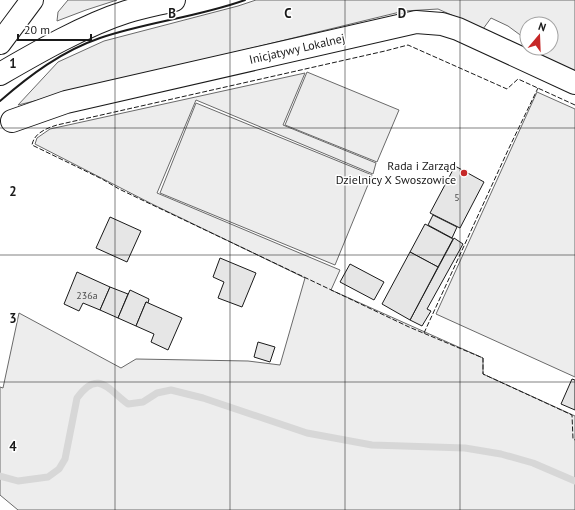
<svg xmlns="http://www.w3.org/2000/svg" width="575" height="510" font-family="'PT Sans',sans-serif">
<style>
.green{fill:#ededed;stroke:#6a6a6a}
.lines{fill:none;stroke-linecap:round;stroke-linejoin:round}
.stream{stroke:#d7d7d7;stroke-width:7}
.building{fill:#e6e6e6;stroke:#1a1a1a}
.street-casing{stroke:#1a1a1a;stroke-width:24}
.highway-casing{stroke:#1a1a1a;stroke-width:24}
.street{stroke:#fff;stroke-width:22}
.highway{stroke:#fff;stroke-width:22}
.fence{stroke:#1a1a1a;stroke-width:1;stroke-dasharray:5 2;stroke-linecap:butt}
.wall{stroke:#1a1a1a;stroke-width:2}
.grid{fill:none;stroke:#1a1a1a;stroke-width:1;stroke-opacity:0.55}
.poi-dot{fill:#c62828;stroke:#fff;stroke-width:1.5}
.labels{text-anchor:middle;stroke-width:3;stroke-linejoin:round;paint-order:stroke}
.number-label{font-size:10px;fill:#4d4d4d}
.street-label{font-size:12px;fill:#1a1a1a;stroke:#fff}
.poi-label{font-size:12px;fill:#1a1a1a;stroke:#fff;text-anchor:end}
.grid-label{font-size:13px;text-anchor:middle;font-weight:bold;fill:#1a1a1a;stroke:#fff;stroke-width:3;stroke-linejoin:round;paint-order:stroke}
</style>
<rect width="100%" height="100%" fill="#fff"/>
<g class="green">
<polygon points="68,0 117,0 86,10 57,21 58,12"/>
<polygon points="256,0 575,0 575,71 542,56 535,48 551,48 551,24 527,24 527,40 508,26 491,18 483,29 438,9 404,11 18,105 58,62 104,41 238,6"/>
<polygon points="307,72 399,110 377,162 285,125"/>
<polygon points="305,73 283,125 376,163 373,174 196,100 157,193 340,270 331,290 483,358 483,374 575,416 575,510 18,510 0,495 0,387 3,388 19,313 121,368 136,359 248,361 280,365 305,278 152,204 35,144 37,138 50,129"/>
<polygon points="537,92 575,109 575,377 436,314"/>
<polygon points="196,103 372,175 335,265 160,193"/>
</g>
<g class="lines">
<path class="stream" d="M0,476L18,481L48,477L59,469L65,459L77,398C98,369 108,389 128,404L143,402L157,393L171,390L203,398L307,433L372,445L465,448L501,454L533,463L575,481"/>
</g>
<g class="building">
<polygon points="455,166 484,182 460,228 430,213"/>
<polygon points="433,215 457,227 452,238 428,225"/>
<polygon points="110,217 141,231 127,262 96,248"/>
<polygon points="425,224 453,239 438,267 410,252"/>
<polygon points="454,238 463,244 427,309 431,311 422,326 410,320"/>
<polygon points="410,252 438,267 410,320 382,304"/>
<polygon points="220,258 256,273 242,307 218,298 224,282 213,277"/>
<polygon points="350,264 384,282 374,300 340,282"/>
<polygon points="77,272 110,287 100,310 83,303 79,311 64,304"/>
<polygon points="110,287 128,294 118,318 100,310"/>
<polygon points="130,290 149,299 148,303 146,302 136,326 118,318"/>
<polygon points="146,302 182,318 168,350 151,342 154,334 136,326"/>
<polygon points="258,342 275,347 270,362 254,357"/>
<polygon points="572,379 575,380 575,410 561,404"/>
</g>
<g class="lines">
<defs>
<polyline id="street" points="12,121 66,102 416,22 442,24 458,29 575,83"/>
<g id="highway">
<polyline points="0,43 32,0"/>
<path d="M0,74C38,52 85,25 126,12C142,7 158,4 174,0"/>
</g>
</defs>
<use href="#street" class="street-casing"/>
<use href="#highway" class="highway-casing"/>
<use href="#street" class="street"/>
<use href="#highway" class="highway"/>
<g class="fence">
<path d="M575,105L518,79L507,89L408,45L385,51L57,125C47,128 34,133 32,145L102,179L119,189L409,327L483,358V374L572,415L573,439L575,440"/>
<polyline points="424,333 509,148 538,88"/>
</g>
<path class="wall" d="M0,101C30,75 62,51 100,38C147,22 198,17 245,0"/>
</g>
<path class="grid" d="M115,0V510M230,0V510M345,0V510M460,0V510M0,128H575M0,255H575M0,382H575"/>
<circle class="poi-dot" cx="464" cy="173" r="4"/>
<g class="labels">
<g class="number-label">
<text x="457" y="201">5</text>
<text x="87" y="299">236a</text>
</g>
<g class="street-label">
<text transform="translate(297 49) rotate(-13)" y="4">Inicjatywy Lokalnej</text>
</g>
<g class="poi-label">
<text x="456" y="170">Rada i Zarząd<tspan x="456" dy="14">Dzielnicy X Swoszowice</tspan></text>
</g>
</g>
<g class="grid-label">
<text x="172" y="18">B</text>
<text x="288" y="18">C</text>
<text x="402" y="18">D</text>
<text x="13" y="68">1</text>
<text x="13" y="196">2</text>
<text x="13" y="323">3</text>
<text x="13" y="451">4</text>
</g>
<g transform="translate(539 36) rotate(19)"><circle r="19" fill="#ffffff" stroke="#a3a3a3"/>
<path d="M0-3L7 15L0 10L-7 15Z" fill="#c62828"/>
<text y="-6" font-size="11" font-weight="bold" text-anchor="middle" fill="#1a1a1a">N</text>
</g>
<path d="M18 34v6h73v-6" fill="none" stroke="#1a1a1a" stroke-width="2"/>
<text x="24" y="34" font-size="12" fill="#1a1a1a" stroke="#ffffff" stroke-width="3" paint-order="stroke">20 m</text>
</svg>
